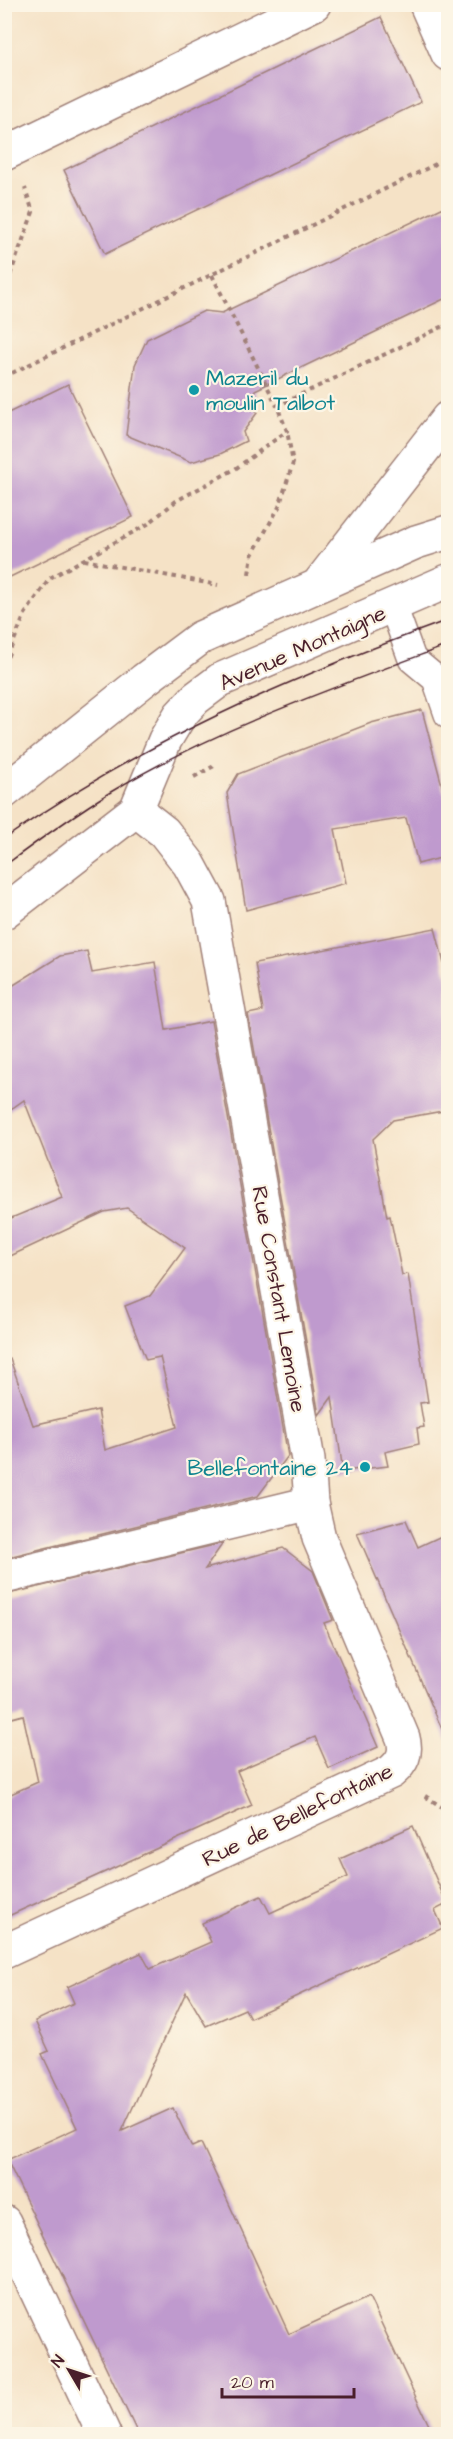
<svg xmlns="http://www.w3.org/2000/svg" width="453" height="2439" font-family="'Architects Daughter',sans-serif">
<style>
.building{fill:#bf9ace}
.lines{fill:none;stroke-linecap:round;stroke-linejoin:round}
.lane-casing{stroke:#a08078;stroke-width:30}
.street-casing{stroke:#a08078;stroke-width:36}
.secondary-casing{stroke:#a08078;stroke-width:36}
.path{stroke:#a08078;stroke-width:4;stroke-dasharray:4.5 4.5;stroke-linecap:butt}
.lane{stroke:#fff;stroke-width:27}
.street{stroke:#fff;stroke-width:33}
.secondary{stroke:#fff;stroke-width:33}
.tram{stroke:#4a1f2b;stroke-width:1.5}
.culture-dot{fill:#0f9aa8;stroke:#fcf5e5;stroke-width:2}
.labels{text-anchor:middle;stroke-width:4.5;stroke-linejoin:round;paint-order:stroke}
.culture-label{font-size:22px;fill:#0d838f;stroke:#fcf5e5;text-anchor:start}
.street-label{font-size:22px;fill:#4a1f2b;stroke:#fcf5e5}
</style>
<rect width="100%" height="100%" fill="#fcf5e5"/>
<filter id="ink" filterUnits="userSpaceOnUse"><feTurbulence type="fractalNoise" baseFrequency=".0167" numOctaves="2"/><feDisplacementMap in="SourceGraphic" scale="12" xChannelSelector="R" yChannelSelector="G"/><feConvolveMatrix kernelMatrix="1 2 1 2 8 2 1 2 1" color-interpolation-filters="sRGB"/></filter>
<filter id="wash" filterUnits="userSpaceOnUse"><feTurbulence type="fractalNoise" baseFrequency=".008" numOctaves="4" result="noise"/><feDisplacementMap in="SourceGraphic" scale="24" xChannelSelector="R" yChannelSelector="G"/><feGaussianBlur stdDeviation="1.35" result="paint"/><feColorMatrix in="noise" values="0 0 0 0 0 0 0 0 0 0 0 0 0 0 0 0 0 1.4 0 .05"/><feComposite in="paint" operator="in"/></filter>
<g filter="url(#wash)">
<rect width="100%" height="100%" fill="#f5e2c6"/>
<g id="blocks">
<g class="building">
<polygon points="381,17 421,102 105,254 64,170"/>
<polygon points="448,205 448,297 255,390 257,413 243,432 246,441 220,454 191,462 126,435 135,365 147,339 204,311 222,313"/>
<polygon points="68,384 133,517 4,580 4,415"/>
<polygon points="422,710 448,808 448,856 418,864 406,818 335,829 346,883 246,910 227,793 238,774 371,723"/>
<polygon points="435,928 448,979 448,1110 393,1120 373,1139 387,1217 390,1216 402,1275 408,1274 428,1402 420,1403 424,1427 417,1428 419,1444 385,1452 388,1466 343,1471 332,1397 319,1415 248,1014 263,1011 255,963"/>
<polygon points="87,951 92,973 155,962 166,1030 211,1021 288,1456 258,1496 4,1558 4,1360 10,1359 33,1425 98,1410 105,1450 177,1427 160,1357 146,1360 125,1306 150,1296 185,1248 127,1208 104,1212 4,1259 4,1221 62,1197 24,1100 4,1114 4,991 60,956"/>
<polygon points="406,1520 418,1547 448,1533 448,1743 357,1533"/>
<polygon points="223,1543 205,1569 283,1548 313,1571 333,1620 324,1623 378,1747 329,1769 315,1737 237,1771 252,1805 4,1918 4,1797 38,1782 23,1715 4,1720 4,1595"/>
<polygon points="413,1826 447,1904 435,1910 443,1928 250,2018 245,2009 206,2026 186,1992 122,2131 173,2108 192,2147 201,2143 289,2334 369,2297 433,2434 138,2434 7,2160 77,2128 42,2054 49,2051 35,2021 74,2003 67,1987 141,1953 150,1969 211,1942 202,1923 261,1896 270,1913 348,1877 340,1859"/>
</g>
</g>
</g>
<g filter="url(#ink)">
<use href="#blocks" fill-opacity="0" stroke="#a08078" stroke-width="1.5"/>
<g class="lines">
<defs>
<polyline id="lane" points="393,606 412,659 436,679 448,714"/>
<g id="street">
<polyline points="426,4 448,54"/>
<polyline points="4,154 314,4"/>
<polyline points="4,1577 311,1503 308,1460 209,901 189,864 164,832 136,810"/>
<path d="M4,1952L391,1772C403,1762 407,1753 403,1738L319,1538L311,1503"/>
<polyline points="4,2222 104,2434"/>
</g>
<g id="secondary">
<polyline points="321,581 448,418"/>
<polyline points="4,792 144,680 200,638 416,542 448,532"/>
<polyline points="4,912 136,810 165,740 180,715 196,698 220,680 448,581"/>
</g>
</defs>
<use href="#lane" class="lane-casing"/>
<use href="#street" class="street-casing"/>
<use href="#secondary" class="secondary-casing"/>
<g class="path">
<polyline points="212,275 277,406"/>
<polyline points="4,292 33,212 25,188"/>
<polyline points="4,377 448,158"/>
<polyline points="84,560 218,585"/>
<polyline points="249,574 252,555 279,507 293,463 287,431"/>
<polyline points="4,665 25,614 50,578 148,524 176,501 235,469 287,431 277,406 448,324"/>
<polyline points="194,777 214,766"/>
<polyline points="425,1796 448,1811"/>
</g>
<use href="#lane" class="lane"/>
<use href="#street" class="street"/>
<use href="#secondary" class="secondary"/>
<g class="tram">
<path d="M4,839C144,741 289,678 448,620"/>
<path d="M4,866C39,840 73,815 109,793C213,730 335,687 448,645"/>
</g>
</g>
</g>
<g class="culture-dot">
<circle cx="194" cy="390" r="6"/>
<circle cx="365" cy="1467" r="6"/>
</g>
<g class="labels">
<g class="culture-label">
<text x="206" y="385">Mazeril du<tspan x="206" dy="25">moulin Talbot</tspan></text>
<text x="353" y="1475" text-anchor="end">Bellefontaine 24</text>
</g>
<g class="street-label">
<text transform="translate(302 647) rotate(-24)" y="8">Avenue Montaigne</text>
<text transform="translate(280 1299) rotate(80)" y="8">Rue Constant Lemoine</text>
<text transform="translate(297 1814) rotate(-26)" y="8">Rue de Bellefontaine</text>
</g>
</g>
<rect width="453" height="2439" fill="none" stroke="#fcf5e5" stroke-width="24"/>
<g transform="translate(69 2370) rotate(309)" stroke="#fcf5e5" stroke-width="4.5" paint-order="stroke">
<path d="M0-4.5L10 22L0 15L-10 22Z" fill="#4a1f2b"/>
<text y="-9" font-size="16" font-weight="bold" text-anchor="middle" fill="#4a1f2b">N</text>
</g>
<path d="M222 2388v9h132v-9" fill="none" stroke="#4a1f2b" stroke-width="3"/>
<text x="231" y="2388" font-size="18" fill="#4a1f2b" stroke="#fcf5e5" stroke-width="4.5" paint-order="stroke">20 m</text>
</svg>
